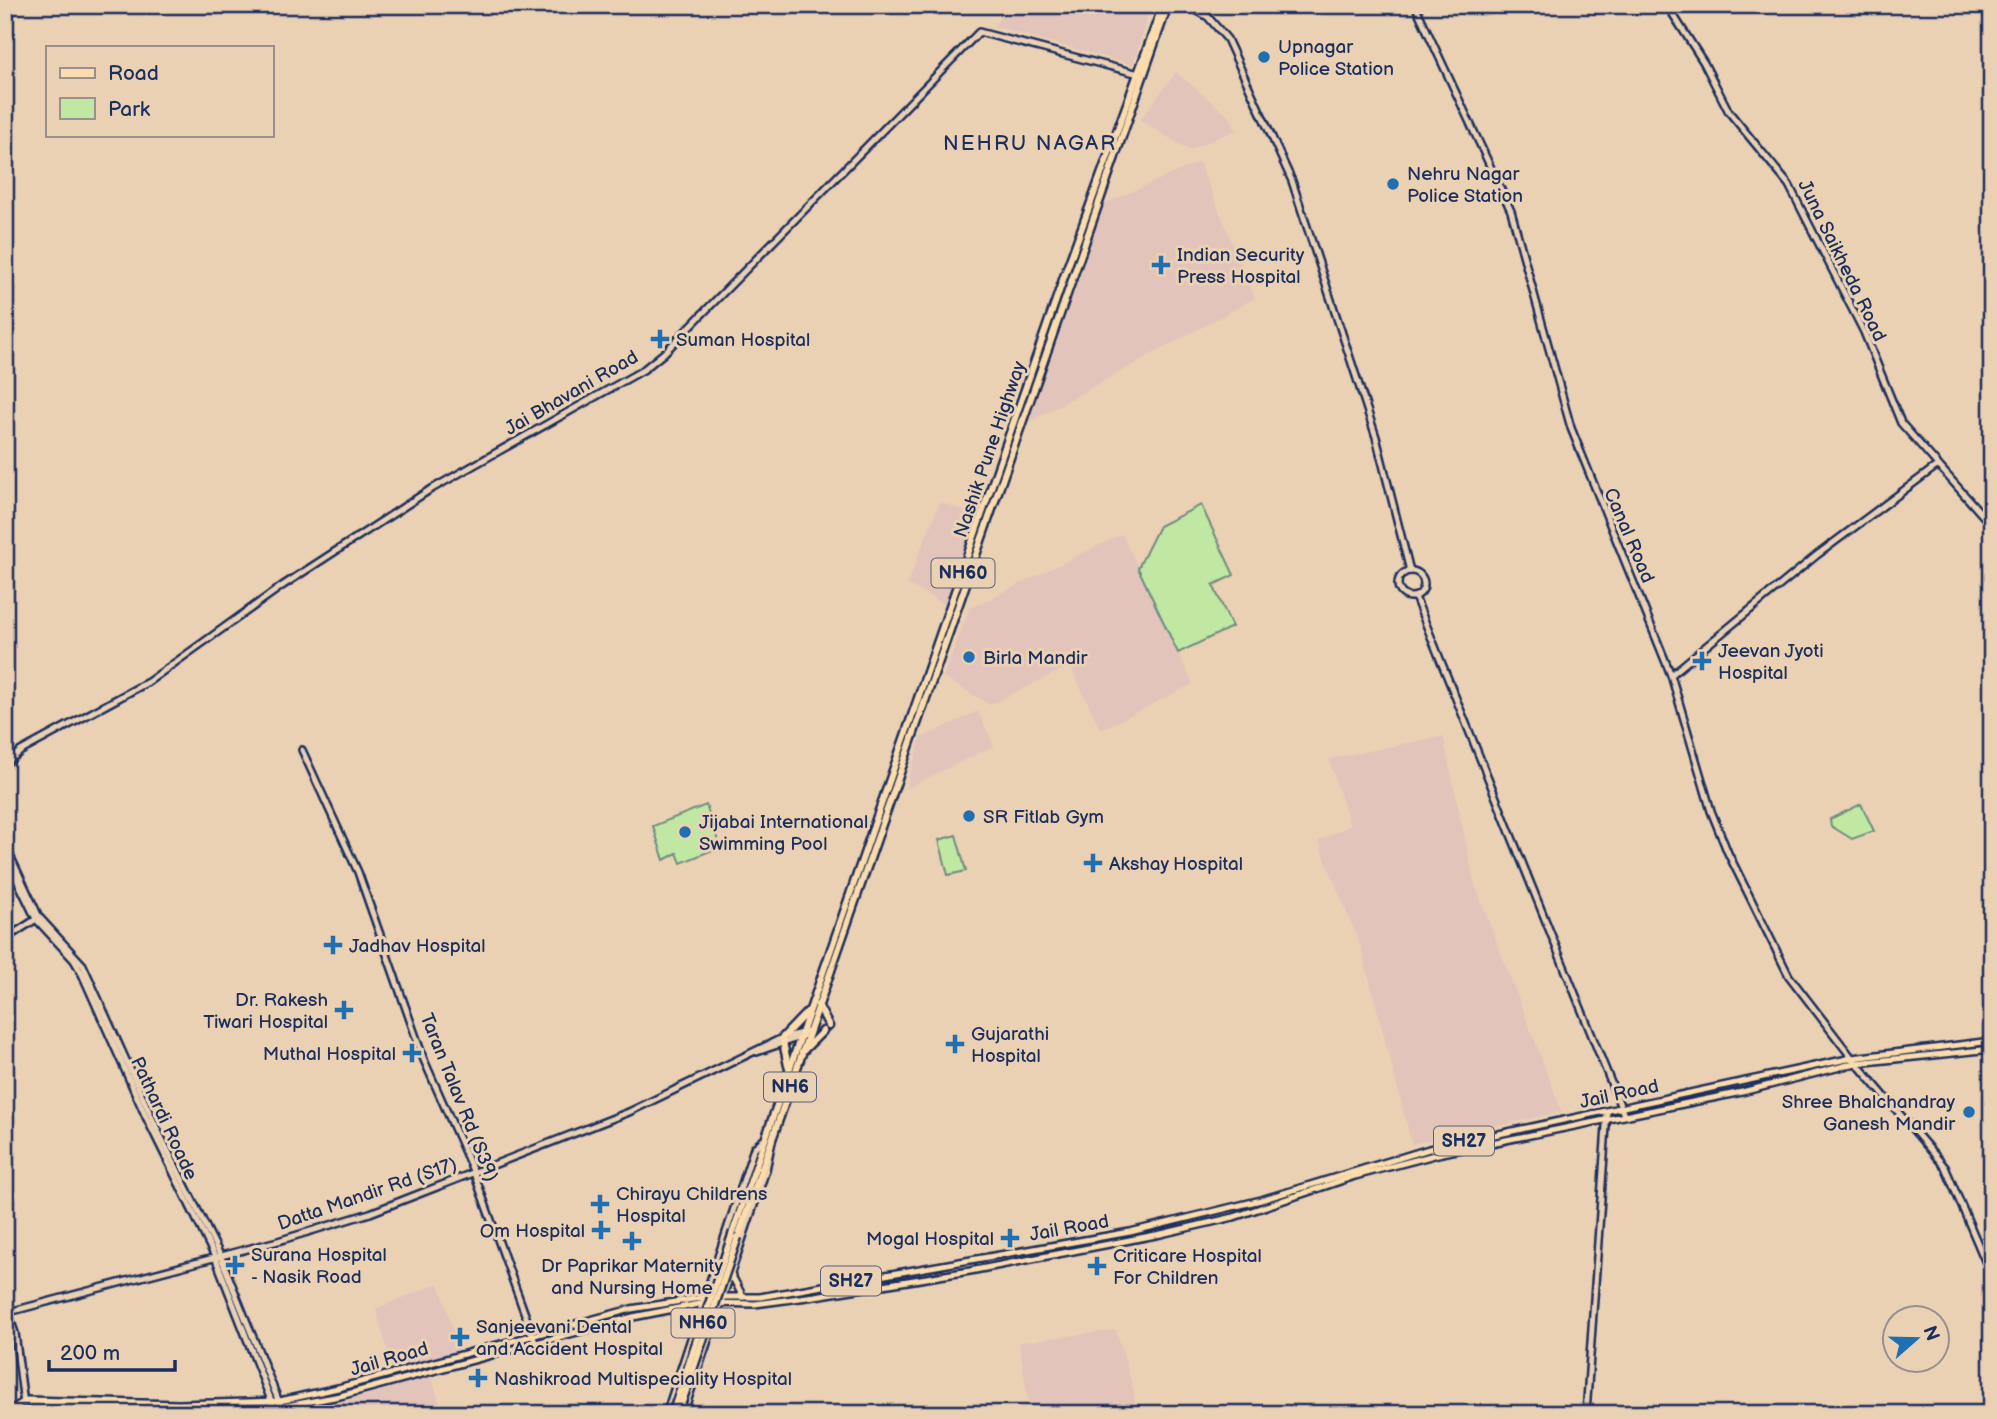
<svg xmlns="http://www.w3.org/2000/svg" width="1997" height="1419" font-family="'Balsamiq Sans',sans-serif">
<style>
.built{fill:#e2c4bb}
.green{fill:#c0e8a3;stroke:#6e8c80;stroke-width:2}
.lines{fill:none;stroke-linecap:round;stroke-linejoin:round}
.secondary-casing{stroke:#1b2f5e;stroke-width:10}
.primary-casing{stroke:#1b2f5e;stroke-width:10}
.highway-casing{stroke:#1b2f5e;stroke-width:11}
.secondary{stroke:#ebd1b3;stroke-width:5}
.primary{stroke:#fcdcac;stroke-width:5}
.highway{stroke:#fcdcac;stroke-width:6}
.highway-bridge-casing{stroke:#1b2f5e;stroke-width:11;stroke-linecap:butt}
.highway-bridge{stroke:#fcdcac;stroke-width:6}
.poi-dot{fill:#1f6fb2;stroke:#ebd1b3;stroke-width:2.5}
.labels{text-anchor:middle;stroke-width:6;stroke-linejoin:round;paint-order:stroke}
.shield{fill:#ebd1b3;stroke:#596078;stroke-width:2}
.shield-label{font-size:18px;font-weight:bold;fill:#1b2f5e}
.poi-label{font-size:19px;fill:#1b2f5e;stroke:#ebd1b3;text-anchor:start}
.street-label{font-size:19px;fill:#1b2f5e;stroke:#ebd1b3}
.neighbourhood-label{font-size:21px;letter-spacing:2px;fill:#1b2f5e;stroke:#ebd1b3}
</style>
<rect width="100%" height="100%" fill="#ebd1b3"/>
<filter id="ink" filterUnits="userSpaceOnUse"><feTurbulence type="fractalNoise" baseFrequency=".0143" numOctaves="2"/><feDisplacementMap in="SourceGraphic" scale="14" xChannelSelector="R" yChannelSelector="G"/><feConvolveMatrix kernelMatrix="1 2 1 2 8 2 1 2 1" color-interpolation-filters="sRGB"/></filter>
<g filter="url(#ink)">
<g class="built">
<polygon points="1012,5 1151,5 1133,65 993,26"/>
<polygon points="1176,72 1231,118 1236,130 1189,150 1140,120"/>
<polygon points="1199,162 1255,298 1029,422 1104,204"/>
<polygon points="940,502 976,515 946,605 907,584"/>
<polygon points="1122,534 1193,684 1101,730 1070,666 990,705 943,677 970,608"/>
<polygon points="978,711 994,746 905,789 921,738"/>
<polygon points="1443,736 1475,885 1562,1112 1412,1144 1361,947 1318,841 1350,825 1329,759"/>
<polygon points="439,1283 459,1350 393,1369 376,1309"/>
<polygon points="1116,1330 1134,1392 1136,1414 1030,1414 1019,1342"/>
<polygon points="431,1376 443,1414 282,1414"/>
</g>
<g class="green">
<polygon points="1201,505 1234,575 1213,585 1232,627 1178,653 1138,568 1159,526"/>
<polygon points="1861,804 1874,831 1852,839 1831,826 1830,819"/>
<polygon points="706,805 720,847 681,863 677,853 664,860 653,826"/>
<polygon points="956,835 966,871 948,875 939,840"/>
</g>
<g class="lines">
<defs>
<g id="secondary">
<polyline points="1187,5 1208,17 1227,39 1292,181 1376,437 1410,571"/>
<polyline points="1415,5 1511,211 1571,428 1671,675 1711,811 1728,853 1789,976 1852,1058 1945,1167 1992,1277"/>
<polyline points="1667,5 1704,63 1729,112 1789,185 1864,332 1901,423 1992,526"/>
<circle cx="1411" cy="584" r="13"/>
<polyline points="1415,597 1624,1115"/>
<polyline points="1671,675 1817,555 1938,465"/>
<polyline points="302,750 358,872 424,1060 474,1173 535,1342"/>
<polyline points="5,764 21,751 148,682 282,586 428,491 643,370 664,353 979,32 1139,74"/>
<polyline points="5,845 39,917 83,965 157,1129 220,1255 281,1407"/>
<polyline points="5,855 36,919 74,960 82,974 146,1117 215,1257 274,1408"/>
<polyline points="5,939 38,918"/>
<polyline points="757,1052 803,1036"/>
<polyline points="5,1304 15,1333 24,1404"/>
<polyline points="9,1312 278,1241 370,1213 629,1112 782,1038 806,1032"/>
<polyline points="666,1414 754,1148 762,1141"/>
<polyline points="683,1414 766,1170 772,1141"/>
<polyline points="1586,1414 1607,1112"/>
</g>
<g id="primary">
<polyline points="731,1274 743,1297"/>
<polyline points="22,1403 180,1410 281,1407 340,1396 633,1317 704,1303 755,1304 815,1296 970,1271 1161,1234 1234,1217 1355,1176 1442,1153 1742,1092 1856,1063 1992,1049"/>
<polyline points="5,1413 27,1400 179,1404 280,1401 338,1388 631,1309 706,1297 760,1297 1130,1232 1261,1200 1429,1149 1852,1058 1992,1041"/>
</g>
<g id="highway">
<polyline points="818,1005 829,1026"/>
<polyline points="782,1038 807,1012"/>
<polyline points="783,1042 788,1066"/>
<polyline points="802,1052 823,1031"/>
<polyline points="733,1232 1066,271 1163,5"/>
<polyline points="738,1237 1168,5"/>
</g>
</defs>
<use href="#secondary" class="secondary-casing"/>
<use href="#primary" class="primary-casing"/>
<use href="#highway" class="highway-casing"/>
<use href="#secondary" class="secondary"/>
<use href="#primary" class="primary"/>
<use href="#highway" class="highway"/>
<defs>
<g id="highway-bridge">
<polyline points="672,1414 733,1232"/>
<polyline points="678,1414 738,1237"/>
</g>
</defs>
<use href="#highway-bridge" class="highway-bridge-casing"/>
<use href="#highway-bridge" class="highway-bridge"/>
</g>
</g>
<g class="poi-dot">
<circle cx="1264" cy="57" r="7"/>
<circle cx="1393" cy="184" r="7"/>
<path d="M1157.5 254.5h7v7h7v7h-7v7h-7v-7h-7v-7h7z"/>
<path d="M656.5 328.5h7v7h7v7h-7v7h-7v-7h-7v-7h7z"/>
<circle cx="969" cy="657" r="7"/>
<path d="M1698.5 650.5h7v7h7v7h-7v7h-7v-7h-7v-7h7z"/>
<circle cx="969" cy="816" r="7"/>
<circle cx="685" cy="832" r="7"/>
<path d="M1089.5 852.5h7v7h7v7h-7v7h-7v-7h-7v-7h7z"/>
<path d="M329.5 934.5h7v7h7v7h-7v7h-7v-7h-7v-7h7z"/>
<path d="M340.5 999.5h7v7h7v7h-7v7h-7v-7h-7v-7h7z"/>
<path d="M951.5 1033.5h7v7h7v7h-7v7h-7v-7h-7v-7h7z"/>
<path d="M408.5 1042.5h7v7h7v7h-7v7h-7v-7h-7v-7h7z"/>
<circle cx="1969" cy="1112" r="7"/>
<path d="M596.5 1193.5h7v7h7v7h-7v7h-7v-7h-7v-7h7z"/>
<path d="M597.5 1219.5h7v7h7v7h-7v7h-7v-7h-7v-7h7z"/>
<path d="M1006.5 1227.5h7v7h7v7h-7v7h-7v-7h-7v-7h7z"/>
<path d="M628.5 1230.5h7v7h7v7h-7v7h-7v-7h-7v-7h7z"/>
<path d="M231.5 1254.5h7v7h7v7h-7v7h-7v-7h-7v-7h7z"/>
<path d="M1093.5 1255.5h7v7h7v7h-7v7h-7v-7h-7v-7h7z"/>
<path d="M456.5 1326.5h7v7h7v7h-7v7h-7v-7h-7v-7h7z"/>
<path d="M474.5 1367.5h7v7h7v7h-7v7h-7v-7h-7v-7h7z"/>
</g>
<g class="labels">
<g class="shield">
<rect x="931.5" y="558.5" width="63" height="29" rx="5"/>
<rect x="764" y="1072.5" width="52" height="29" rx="5"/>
<rect x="1434" y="1126.5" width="60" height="29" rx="5"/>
<rect x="821" y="1266.5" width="60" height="29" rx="5"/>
<rect x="671.5" y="1308.5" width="63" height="29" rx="5"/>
</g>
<g class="shield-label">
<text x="963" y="579">NH60</text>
<text x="790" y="1093">NH6</text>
<text x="1464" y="1147">SH27</text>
<text x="851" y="1287">SH27</text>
<text x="703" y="1329">NH60</text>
</g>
<g class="poi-label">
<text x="1278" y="53">Upnagar<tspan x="1278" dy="22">Police Station</tspan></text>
<text x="1407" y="180">Nehru Nagar<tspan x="1407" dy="22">Police Station</tspan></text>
<text x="1177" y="261">Indian Security<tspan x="1177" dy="22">Press Hospital</tspan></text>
<text x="676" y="346">Suman Hospital</text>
<text x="1718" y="657">Jeevan Jyoti<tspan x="1718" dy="22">Hospital</tspan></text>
<text x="983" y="664">Birla Mandir</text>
<text x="983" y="823">SR Fitlab Gym</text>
<text x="699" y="828">Jijabai International<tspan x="699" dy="22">Swimming Pool</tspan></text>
<text x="1109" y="870">Akshay Hospital</text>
<text x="349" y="952">Jadhav Hospital</text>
<text x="328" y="1006" text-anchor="end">Dr. Rakesh<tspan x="328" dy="22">Tiwari Hospital</tspan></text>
<text x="971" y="1040">Gujarathi<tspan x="971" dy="22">Hospital</tspan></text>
<text x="396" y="1060" text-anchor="end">Muthal Hospital</text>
<text x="1955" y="1108" text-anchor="end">Shree Bhalchandray<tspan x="1955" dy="22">Ganesh Mandir</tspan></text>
<text x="616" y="1200">Chirayu Childrens<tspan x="616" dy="22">Hospital</tspan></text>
<text x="585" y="1237" text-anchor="end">Om Hospital</text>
<text x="994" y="1245" text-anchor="end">Mogal Hospital</text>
<text x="251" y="1261">Surana Hospital<tspan x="251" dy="22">- Nasik Road</tspan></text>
<text x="1113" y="1262">Criticare Hospital<tspan x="1113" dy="22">For Children</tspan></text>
<text x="632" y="1272" text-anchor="middle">Dr Paprikar Maternity<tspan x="632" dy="22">and Nursing Home</tspan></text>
<text x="476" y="1333">Sanjeevani Dental<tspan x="476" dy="22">and Accident Hospital</tspan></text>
<text x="494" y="1385">Nashikroad Multispeciality Hospital</text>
</g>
<g class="street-label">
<text transform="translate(1843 260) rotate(64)" y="7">Juna Saikheda Road</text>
<text transform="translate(571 392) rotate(-30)" y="7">Jai Bhavani Road</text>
<text transform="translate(989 449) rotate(-71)" y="7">Nashik Pune Highway</text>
<text transform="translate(1630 535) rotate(67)" y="7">Canal Road</text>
<text transform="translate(1619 1093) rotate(-12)" y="7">Jail Road</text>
<text transform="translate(460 1097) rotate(68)" y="7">Taran Talav Rd (S39)</text>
<text transform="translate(165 1118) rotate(65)" y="7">Pathardi Roade</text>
<text transform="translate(367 1193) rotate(-19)" y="7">Datta Mandir Rd (S17)</text>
<text transform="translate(1069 1227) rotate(-10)" y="7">Jail Road</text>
<text transform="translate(389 1358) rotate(-16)" y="7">Jail Road</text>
</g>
<g class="neighbourhood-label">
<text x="1030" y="150">NEHRU NAGAR</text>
</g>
</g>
<rect width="1997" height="1419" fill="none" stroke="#ebd1b3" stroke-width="28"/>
<rect x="14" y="14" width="1969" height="1391" fill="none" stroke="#1b2f5e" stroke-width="2.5" filter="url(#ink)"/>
<rect x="46" y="46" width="228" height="91" fill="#ebd1b3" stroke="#989091" stroke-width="2"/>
<rect x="60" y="68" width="35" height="10" fill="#fcdcac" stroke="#989091" stroke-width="2"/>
<text x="108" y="80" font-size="21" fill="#1b2f5e">Road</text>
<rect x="60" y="98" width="35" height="21" fill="#c0e8a3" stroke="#989091" stroke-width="2"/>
<text x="108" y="116" font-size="21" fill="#1b2f5e">Park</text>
<g transform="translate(1916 1339) rotate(70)"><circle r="33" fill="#ebd1b3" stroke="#989091" stroke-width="2"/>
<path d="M0-5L12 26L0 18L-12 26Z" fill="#1f6fb2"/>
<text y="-10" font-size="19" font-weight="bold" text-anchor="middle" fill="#1b2f5e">N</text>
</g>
<path d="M49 1360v10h126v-10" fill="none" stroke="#1b2f5e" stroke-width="3.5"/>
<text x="60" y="1360" font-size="21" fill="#1b2f5e" stroke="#ebd1b3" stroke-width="5" paint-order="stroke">200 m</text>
</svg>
